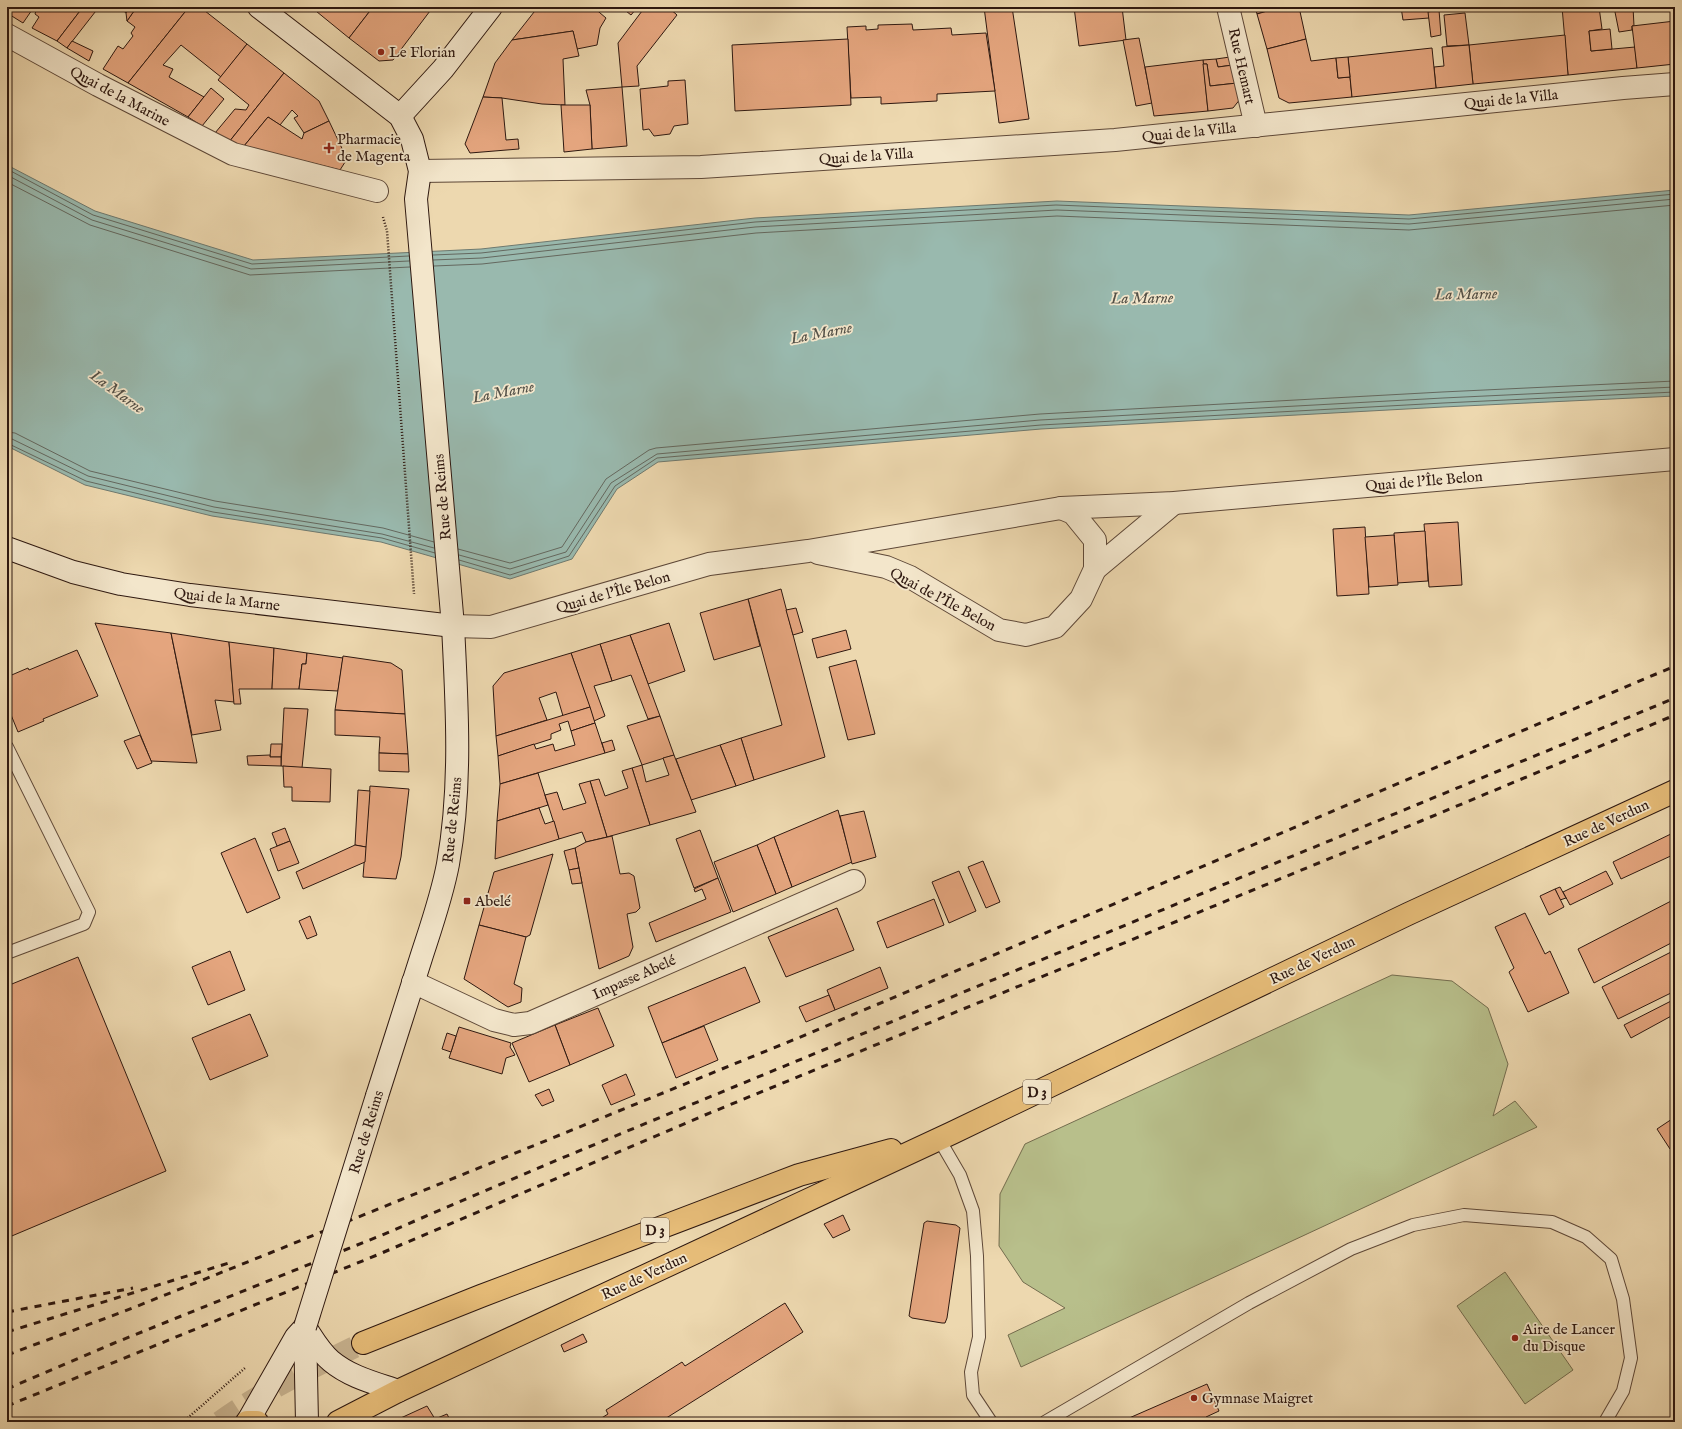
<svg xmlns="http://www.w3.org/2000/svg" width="1682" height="1429" font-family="'IM FELL English',serif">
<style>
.green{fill:#b8bf8b;stroke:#736c4e}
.water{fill:#99b9ae;stroke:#6e796f}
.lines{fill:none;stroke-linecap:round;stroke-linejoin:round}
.shore{stroke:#64685f;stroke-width:1}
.building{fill:#e4a57e;stroke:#2e1810}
.primary-tunnel{stroke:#c7b28f;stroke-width:22;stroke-dasharray:22 11;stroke-linecap:butt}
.lane-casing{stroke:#5e4838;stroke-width:14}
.street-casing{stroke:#5e4838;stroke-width:24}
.secondary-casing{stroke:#2e1810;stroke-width:24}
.primary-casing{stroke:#2e1810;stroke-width:24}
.path{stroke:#2e1810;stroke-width:2.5;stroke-dasharray:1 2;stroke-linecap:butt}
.lane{stroke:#f3e6cb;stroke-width:12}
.street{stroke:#f3e6cb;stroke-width:22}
.secondary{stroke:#f3e6cb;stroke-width:22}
.primary{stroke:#e6bc78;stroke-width:22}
.rail{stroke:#2e1810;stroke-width:3;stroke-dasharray:7 7;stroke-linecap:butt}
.secondary-bridge-casing{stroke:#2e1810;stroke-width:24;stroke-linecap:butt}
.secondary-bridge{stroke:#f3e6cb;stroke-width:22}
.poi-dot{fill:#8f2418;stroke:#f3e6cb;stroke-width:1.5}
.labels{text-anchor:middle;stroke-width:3.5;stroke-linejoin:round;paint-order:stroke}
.shield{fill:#f3e6cb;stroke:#695648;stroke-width:1}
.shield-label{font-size:14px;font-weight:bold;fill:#2e1810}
.poi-label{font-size:15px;fill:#2e1810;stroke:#f3e6cb;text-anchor:start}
.street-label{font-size:15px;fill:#2e1810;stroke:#f3e6cb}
.water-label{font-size:16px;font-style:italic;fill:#535047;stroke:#f3e6cb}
</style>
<rect width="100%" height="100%" fill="#edd8af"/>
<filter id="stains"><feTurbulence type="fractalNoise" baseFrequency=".005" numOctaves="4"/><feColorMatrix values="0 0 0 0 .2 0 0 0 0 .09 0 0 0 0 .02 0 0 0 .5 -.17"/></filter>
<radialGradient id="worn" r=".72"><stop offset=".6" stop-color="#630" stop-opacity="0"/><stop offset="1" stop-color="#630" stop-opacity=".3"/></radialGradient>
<g class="green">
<polygon points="1392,975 1452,981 1488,1008 1508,1064 1493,1116 1515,1101 1537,1127 1021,1367 1008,1335 1065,1308 1023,1282 999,1246 1000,1194 1025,1144"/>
<polygon points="1505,1272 1573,1370 1525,1404 1457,1306"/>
</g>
<polygon class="water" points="7,165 95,211 253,260 481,249 755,218 1057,201 1409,215 1675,190 1675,396 1443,407 1041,429 658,462 617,489 572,559 510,579 381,542 212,516 85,485 7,446"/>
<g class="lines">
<g class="shore">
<polyline points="7,169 93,215 252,264 409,256"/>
<polyline points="7,175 92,220 251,269 409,261"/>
<polyline points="7,182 90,225 250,275 410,267"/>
<polyline points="433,255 481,253 755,222 1056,205 1409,219 1675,194"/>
<polyline points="433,260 482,258 755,227 1057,210 1409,224 1675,199"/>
<polyline points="434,266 482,264 756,233 1057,216 1409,230 1675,205"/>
<polyline points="7,432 15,433 90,471 215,501 383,528 434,542"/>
<polyline points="7,438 12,439 88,476 214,507 382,534 434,548"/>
<polyline points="7,443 86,481 213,512 382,538 435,553"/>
<polyline points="458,549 510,563 562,547 606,479 649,450 656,448 1040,414 1442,392 1675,381"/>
<polyline points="459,555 510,569 566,552 611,483 657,454 1040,420 1443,398 1675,387"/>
<polyline points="459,560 510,575 569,556 615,486 657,458 1041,425 1443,403 1675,392"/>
</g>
</g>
<g class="building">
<polygon points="8,7 34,7 23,23 7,13"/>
<polygon points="37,7 83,7 57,41 32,28 39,17 35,14"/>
<polygon points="83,7 99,7 67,48 57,41"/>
<polygon points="120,7 189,7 128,83 103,69 118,46 123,49 133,36 131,33 135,27 127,21 134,11 130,8 126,13 120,8"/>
<polygon points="189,7 200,7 247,44 221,77 181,45 163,65 173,69 169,77 204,97 188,117 128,83"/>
<polygon points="311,7 373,7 349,38"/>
<polygon points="373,7 392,7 396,10 399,7 433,7 393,60 379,61 349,38"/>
<polygon points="538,7 593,7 606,18 600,28 597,45 577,49 573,31 512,40"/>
<polygon points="621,7 633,7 636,9 631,15"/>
<polygon points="645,7 668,7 677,15 637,66 639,86 622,87 618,43"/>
<polygon points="984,7 1012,7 1029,119 999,123"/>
<polygon points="1074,7 1122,7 1126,40 1079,46"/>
<polygon points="1255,7 1281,7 1257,14"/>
<polygon points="1281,7 1299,7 1306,39 1267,49 1257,14"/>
<polygon points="1401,7 1428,7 1429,18 1403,20"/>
<polygon points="1562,7 1599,7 1602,29 1589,31 1591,51 1635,47 1637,68 1568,75"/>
<polygon points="1614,7 1633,7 1634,26 1632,26 1632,30 1619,32"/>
<polygon points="130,8 134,11 127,21 126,13"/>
<polygon points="1439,10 1441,35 1431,37 1428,12"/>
<polygon points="1465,13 1469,45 1447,46 1444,15"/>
<polygon points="1675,21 1675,64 1637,68 1632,26"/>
<polygon points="912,24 913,30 951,28 952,35 986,33 995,91 937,94 937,101 881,104 881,97 851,98 847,27 866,26 866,30 878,29 878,25"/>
<polygon points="1610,29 1612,49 1591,51 1589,31"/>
<polygon points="573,31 579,56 563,59 565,105 542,104 502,98 483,97 495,63 512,40"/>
<polygon points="1565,35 1568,75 1473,84 1469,45"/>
<polygon points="1139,38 1152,103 1136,106 1123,40"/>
<polygon points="848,39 851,105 735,111 732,45"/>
<polygon points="1306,39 1311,61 1336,58 1338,78 1350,77 1352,97 1289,103 1279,98 1267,49"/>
<polygon points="72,41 93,51 89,61 67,48"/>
<polygon points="247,44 284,73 229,142 215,133 235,109 246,110 249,105 218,80"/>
<polygon points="1469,45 1473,84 1436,88 1434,67 1444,66 1442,47"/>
<polygon points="1432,48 1436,88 1352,97 1348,57"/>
<polygon points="1230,57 1233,65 1218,67 1216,59"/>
<polygon points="1348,57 1350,77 1338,78 1336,58"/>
<polygon points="1216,59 1218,67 1233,65 1237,83 1210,86 1207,64 1203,64 1203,60"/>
<polygon points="1203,60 1208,111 1154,116 1145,67"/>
<polygon points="1203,64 1207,64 1210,86 1237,83 1241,98 1233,108 1208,111"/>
<polygon points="284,73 319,101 329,121 304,133 294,118 298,116 292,110 280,125 268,117 244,146 229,142"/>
<polygon points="685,80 688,124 674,126 670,134 654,136 649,129 643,130 640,89 668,86 668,81"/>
<polygon points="622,87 627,146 592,149 590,105 586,90"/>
<polygon points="211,88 224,99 202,126 188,117"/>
<polygon points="483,97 502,98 506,140 518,139 519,149 470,153 465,144"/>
<polygon points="561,105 590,105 592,149 564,152"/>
<polygon points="268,117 302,139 304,133 329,121 347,159 340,170 244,146"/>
<polygon points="1458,522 1462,585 1429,587 1424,524"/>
<polygon points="1365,527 1369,594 1337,596 1333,529"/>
<polygon points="1425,531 1428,581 1397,583 1394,533"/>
<polygon points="1394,535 1398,585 1369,587 1365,537"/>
<polygon points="781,589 825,757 754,780 741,738 782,725 748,599"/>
<polygon points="748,599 760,646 714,660 700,613"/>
<polygon points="796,608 803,632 793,635 786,610"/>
<polygon points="95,623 171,633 197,763 151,761"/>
<polygon points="669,623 685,671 648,684 630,635"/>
<polygon points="846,630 851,649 817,658 812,639"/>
<polygon points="171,633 229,642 234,702 215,700 221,730 192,735"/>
<polygon points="630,635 660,716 648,719 631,675 612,681 600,644"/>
<polygon points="229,642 274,648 272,689 239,689 241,704 234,704"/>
<polygon points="600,644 612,681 594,686 605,716 594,721 571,653"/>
<polygon points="274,648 307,653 306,664 302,664 299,689 272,689"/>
<polygon points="77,650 98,696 43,719 44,721 18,732 7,705 7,677 28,668 29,670"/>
<polygon points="307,653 343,658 338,691 299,689 302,664 306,664"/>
<polygon points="571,653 590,707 563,716 556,692 539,698 547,720 496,736 493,686 504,673"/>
<polygon points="343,656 391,663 402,670 405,714 335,710"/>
<polygon points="856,660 875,734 848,740 829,667"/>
<polygon points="590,707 595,723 571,731 568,721 559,724 561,730 551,734 551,739 498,756 496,736"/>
<polygon points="284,708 308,709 302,768 281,766"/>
<polygon points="335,710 405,714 408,754 379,753 380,737 335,735"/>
<polygon points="660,716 674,755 642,765 627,726"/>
<polygon points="595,723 605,753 500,784 498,756 534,744 536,749 553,744 555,751 575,745 571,731"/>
<polygon points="140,735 152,763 137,769 124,741"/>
<polygon points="741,738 754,780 736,786 720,745"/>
<polygon points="612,740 615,750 605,753 602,743"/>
<polygon points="271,744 282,744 281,757 270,757"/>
<polygon points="720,745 736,786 691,800 676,759"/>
<polygon points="379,753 408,754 409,772 379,771"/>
<polygon points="270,755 270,757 281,757 281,766 248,765 247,756"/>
<polygon points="674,755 696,812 650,825 632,768 642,765 646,782 669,775 663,758"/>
<polygon points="283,766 331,769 330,802 292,801 292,787 284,787"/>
<polygon points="632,768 650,825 607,837 590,781 599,779 605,796 628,788 622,771"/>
<polygon points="538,773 548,805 497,821 500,784"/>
<polygon points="590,781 607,837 586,842 582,832 559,839 545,795 557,792 563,810 586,803 579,784"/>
<polygon points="370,786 409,789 401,857 396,879 363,877"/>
<polygon points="358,790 370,791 366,847 355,845"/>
<polygon points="539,808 545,824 554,821 559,839 495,859 497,821"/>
<polygon points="838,810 852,862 792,887 774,837"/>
<polygon points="864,811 876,857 852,864 840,816"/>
<polygon points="285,828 290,841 277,846 272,833"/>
<polygon points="700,830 718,878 694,888 676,839"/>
<polygon points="1675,832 1675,854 1621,879 1613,862"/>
<polygon points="612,836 620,874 629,873 634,876 640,908 636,912 627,914 633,947 629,956 599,969 575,848 586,842"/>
<polygon points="774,837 792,887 776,894 757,845"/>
<polygon points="255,838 280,898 247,913 221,853"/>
<polygon points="290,841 299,863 278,871 270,849"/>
<polygon points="355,845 366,847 365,862 303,889 296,872"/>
<polygon points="757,845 776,894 733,912 714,862"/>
<polygon points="575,848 579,868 569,870 564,851"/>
<polygon points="553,854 530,935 526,937 479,925 494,872"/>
<polygon points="983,861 1000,902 986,908 968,867"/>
<polygon points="579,868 582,883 572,884 569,870"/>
<polygon points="959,871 976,911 949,923 932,882"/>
<polygon points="1606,871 1613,884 1570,905 1563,892"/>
<polygon points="718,878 731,912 656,942 649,923 706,899 702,889 695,892 694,889"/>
<polygon points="1560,887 1566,898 1560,900 1555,889"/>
<polygon points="1555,889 1564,907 1549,915 1540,896"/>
<polygon points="934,899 944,925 887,948 877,922"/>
<polygon points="1675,899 1675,941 1594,983 1578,949"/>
<polygon points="837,908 854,950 786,977 768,937"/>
<polygon points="1525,913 1545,954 1550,951 1569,993 1528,1012 1509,972 1514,968 1495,927"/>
<polygon points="310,916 317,935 307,939 299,921"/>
<polygon points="479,925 526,937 514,984 522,988 521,1002 508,1007 464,979"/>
<polygon points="1675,950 1675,991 1618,1019 1602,987"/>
<polygon points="230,951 245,990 208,1005 192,967"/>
<polygon points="78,957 166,1171 7,1238 7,986"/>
<polygon points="745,967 760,1002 662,1043 648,1007"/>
<polygon points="880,967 888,988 835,1010 827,990"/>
<polygon points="829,995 835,1010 806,1022 799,1007"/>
<polygon points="1675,999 1675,1014 1631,1038 1624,1025"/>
<polygon points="598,1008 614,1046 570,1065 555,1025"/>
<polygon points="250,1014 268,1056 210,1080 192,1038"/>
<polygon points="555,1025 570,1065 529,1082 512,1043"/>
<polygon points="704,1026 718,1060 676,1078 662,1043"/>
<polygon points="459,1027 511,1043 510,1047 515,1055 506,1058 502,1074 449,1058"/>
<polygon points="447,1033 456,1036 451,1052 442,1049"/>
<polygon points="626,1074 635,1095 611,1105 602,1085"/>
<polygon points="549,1089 554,1101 542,1106 535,1095"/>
<polygon points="1675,1117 1675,1145 1670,1149 1657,1129"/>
<polygon points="843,1215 850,1230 833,1238 824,1224"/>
<polygon points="927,1221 956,1225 960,1228 947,1318 945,1323 942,1323 912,1318 909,1316 924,1223"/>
<polygon points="785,1303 803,1332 660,1422 595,1422 608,1414 606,1410 682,1362 685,1366"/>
<polygon points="583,1334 587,1342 564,1352 561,1345"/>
<polygon points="1207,1384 1219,1411 1206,1417 1208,1422 1120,1422"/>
<polygon points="427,1406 435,1419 447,1414 451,1422 392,1422"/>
</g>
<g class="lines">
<path class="primary-tunnel" d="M220,1422C264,1390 314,1367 363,1343"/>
<defs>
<g id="lane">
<polyline points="7,747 89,912 84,924 7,953"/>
<polyline points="939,1139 960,1175 973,1211 977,1256 979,1337 971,1372 973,1395 991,1422"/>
<polyline points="1045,1422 1249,1303 1351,1249 1413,1225 1464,1215 1552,1222 1586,1237 1611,1259 1623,1299 1631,1358 1623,1391 1605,1422"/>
</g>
<g id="street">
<polyline points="1228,7 1256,126"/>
<polyline points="7,35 98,85 233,154 377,191"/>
<polyline points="420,171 701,167 1115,140 1623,88 1675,84"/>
<polyline points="818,553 886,567 910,577 999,630 1026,635 1055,627 1081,599 1095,569 1095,540 1073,513 1061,508"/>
<polyline points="1095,569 1174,503"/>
<polyline points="453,626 491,627 709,564 808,551 1061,508 1174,503 1675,459"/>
<polyline points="413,982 494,1020 514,1025 530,1023 854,881"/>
</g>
<g id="secondary">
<path d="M259,7L400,116L412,139L420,171L416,199L453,626C457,705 462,786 448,864C442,896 431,927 421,958C406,1004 392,1050 377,1096"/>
<polyline points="400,116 443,69 491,7"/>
<polyline points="7,548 73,572 121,584 190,595 453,626"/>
<path d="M305,1327C313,1339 320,1352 331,1361C350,1377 375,1383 398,1391"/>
<polyline points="305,1327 307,1422"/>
<polyline points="248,1421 296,1337 305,1327"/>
</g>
<g id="primary">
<polyline points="363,1343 481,1296 799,1175 891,1150"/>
<polyline points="247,1422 257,1422"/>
<polyline points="338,1422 398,1391 952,1133 1408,914 1675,791"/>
</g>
</defs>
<use href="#lane" class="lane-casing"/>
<use href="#street" class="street-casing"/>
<use href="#secondary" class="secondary-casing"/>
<use href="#primary" class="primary-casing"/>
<g class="path">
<polyline points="383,217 387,231 414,594"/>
<polyline points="183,1422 245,1368"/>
</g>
<use href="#lane" class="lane"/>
<use href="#street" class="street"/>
<use href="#secondary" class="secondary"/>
<use href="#primary" class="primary"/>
<g class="rail">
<polyline points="7,1312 133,1288"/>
<polyline points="7,1332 232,1262"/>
<polyline points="7,1355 125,1311 270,1253 798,1038 1675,666"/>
<polyline points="7,1389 112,1344 382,1235 562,1158 1675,698"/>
<polyline points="7,1406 377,1255 705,1115 1421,821 1675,715"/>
</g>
<defs>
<polyline id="secondary-bridge" points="305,1327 377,1096"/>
</defs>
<use href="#secondary-bridge" class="secondary-bridge-casing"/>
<use href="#secondary-bridge" class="secondary-bridge"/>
</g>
<g class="poi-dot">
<circle cx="381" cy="52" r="4"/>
<path d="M327 142h4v4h4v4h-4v4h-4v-4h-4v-4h4z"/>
<rect x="463" y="897" width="8" height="8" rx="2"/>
<circle cx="1515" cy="1338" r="4"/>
<circle cx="1194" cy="1398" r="4"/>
</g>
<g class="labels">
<g class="shield">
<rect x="1023" y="1080" width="28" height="24" rx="3"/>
<rect x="641" y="1218" width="28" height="24" rx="3"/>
</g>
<g class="shield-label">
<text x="1037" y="1097">D 3</text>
<text x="655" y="1235">D 3</text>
</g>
<g class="poi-label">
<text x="389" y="57">Le Florian</text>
<text x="337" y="144">Pharmacie<tspan x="337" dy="17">de Magenta</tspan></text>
<text x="475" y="906">Abelé</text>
<text x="1523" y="1334">Aire de Lancer<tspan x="1523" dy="17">du Disque</tspan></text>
<text x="1202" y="1403">Gymnase Maigret</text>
</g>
<g class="street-label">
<text transform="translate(1242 66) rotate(77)" y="5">Rue Hemart</text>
<text transform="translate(120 96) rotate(28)" y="5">Quai de la Marine</text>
<text transform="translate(1511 99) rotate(-6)" y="5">Quai de la Villa</text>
<text transform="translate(1189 132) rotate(-6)" y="5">Quai de la Villa</text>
<text transform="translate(866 156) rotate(-4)" y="5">Quai de la Villa</text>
<text transform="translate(1424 481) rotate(-5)" y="5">Quai de l'Île Belon</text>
<text transform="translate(442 497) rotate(-95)" y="5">Rue de Reims</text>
<text transform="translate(613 592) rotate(-16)" y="5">Quai de l'Île Belon</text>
<text transform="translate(227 599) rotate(7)" y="5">Quai de la Marne</text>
<text transform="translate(943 599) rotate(28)" y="5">Quai de l'Île Belon</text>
<text transform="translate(452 820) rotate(-84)" y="5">Rue de Reims</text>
<text transform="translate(1606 823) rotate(-25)" y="5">Rue de Verdun</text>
<text transform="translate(1312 960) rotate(-26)" y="5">Rue de Verdun</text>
<text transform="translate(634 977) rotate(-24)" y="5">Impasse Abelé</text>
<text transform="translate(366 1132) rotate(-73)" y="5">Rue de Reims</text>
<text transform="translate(644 1276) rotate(-25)" y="5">Rue de Verdun</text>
</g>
<g class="water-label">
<text transform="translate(1466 293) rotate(-1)" y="6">La Marne</text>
<text transform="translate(1142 297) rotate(-1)" y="6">La Marne</text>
<text transform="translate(821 332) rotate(-11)" y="6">La Marne</text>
<text transform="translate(118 391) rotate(36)" y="6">La Marne</text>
<text transform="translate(503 391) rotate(-11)" y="6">La Marne</text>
</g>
</g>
<rect width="1682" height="1429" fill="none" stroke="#edd8af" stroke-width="24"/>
<rect x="8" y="8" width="1666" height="1413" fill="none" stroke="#2e1810" stroke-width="2"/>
<rect x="12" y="12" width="1658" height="1405" fill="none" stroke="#2e1810"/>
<rect width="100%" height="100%" filter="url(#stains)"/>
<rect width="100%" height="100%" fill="url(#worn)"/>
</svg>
